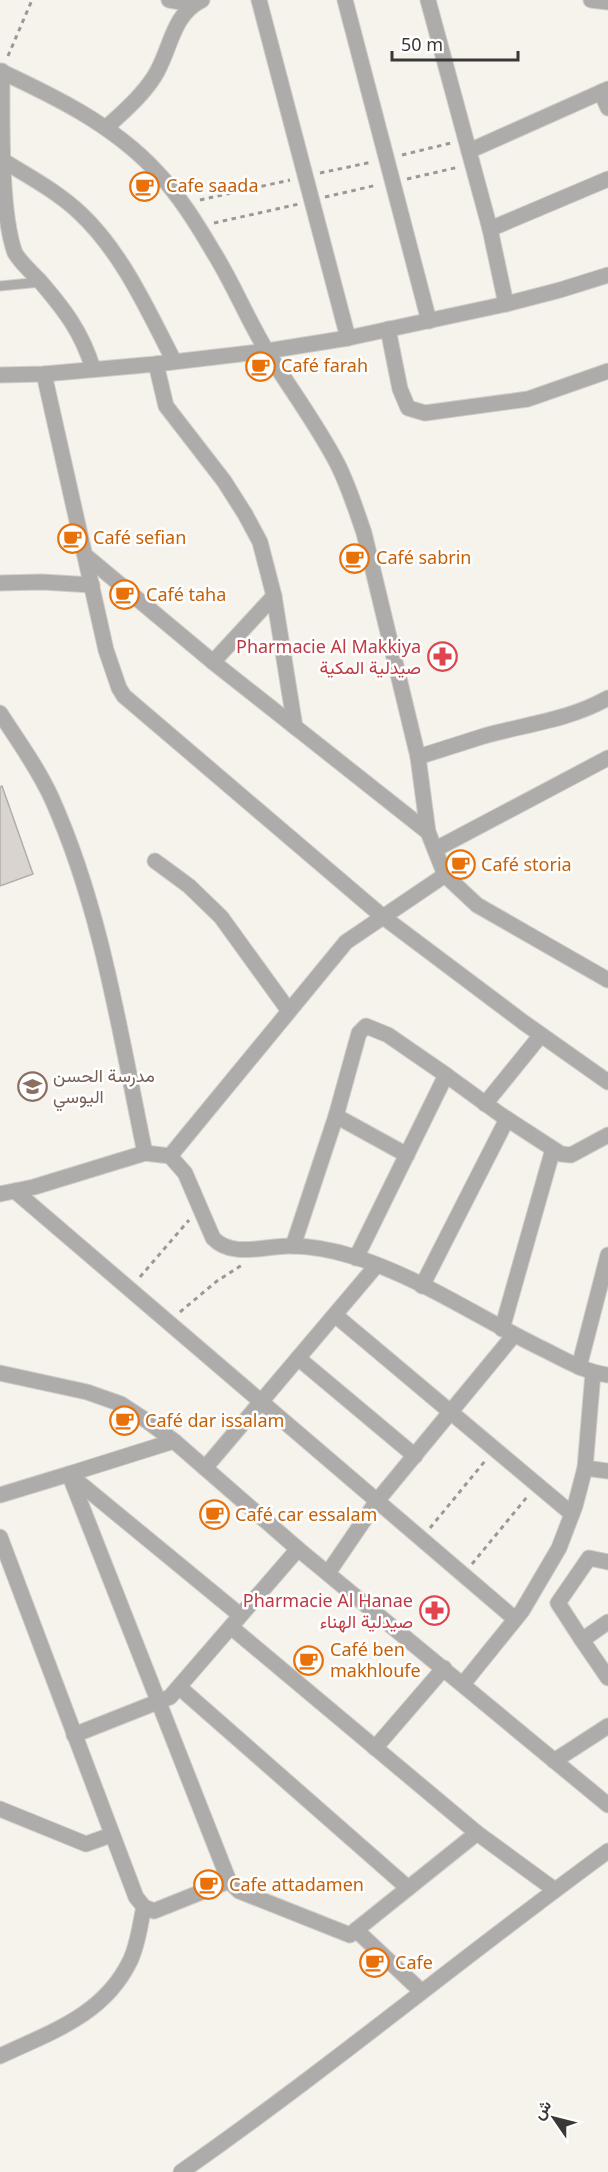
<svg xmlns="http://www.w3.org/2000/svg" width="608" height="2172" font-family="'Noto Sans',Vazirmatn,sans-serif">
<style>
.building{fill:#dad4d0;stroke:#b3adaa;stroke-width:1.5}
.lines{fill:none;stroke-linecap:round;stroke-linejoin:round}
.service-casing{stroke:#d0cec8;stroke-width:11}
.minor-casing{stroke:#d0cec8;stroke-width:17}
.path{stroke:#9b9995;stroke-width:3;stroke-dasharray:4.5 4.5;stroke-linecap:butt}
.service{stroke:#aeabab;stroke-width:9}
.minor{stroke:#aeabab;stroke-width:15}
.labels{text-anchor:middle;stroke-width:5;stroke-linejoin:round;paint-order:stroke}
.food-label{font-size:18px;fill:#c56008;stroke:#fff;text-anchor:start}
.health-label{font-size:18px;fill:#be3a42;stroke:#fff;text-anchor:end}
.education-label{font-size:18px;fill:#785e54;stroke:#fff;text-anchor:start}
</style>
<rect width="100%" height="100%" fill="#f6f3ed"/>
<polygon class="building" points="2,786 33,874 0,886 0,787"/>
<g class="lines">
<defs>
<polyline id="service" points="0,286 41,282"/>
<g id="minor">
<polyline points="169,0 193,4"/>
<polyline points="259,0 348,338"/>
<polyline points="345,0 429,321"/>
<polyline points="428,0 490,229 506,304"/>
<polyline points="591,0 608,2"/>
<path d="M0,71C56,97 113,125 156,171C179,195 197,224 214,253C234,285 248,321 268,353C291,390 318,426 338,465C349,487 356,510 364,533L418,757L428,832L445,875L477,905L608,980"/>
<path d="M2,71C2,118 0,213 15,253C21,263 31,272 39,280C64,309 82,332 93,369"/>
<polyline points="601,92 608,108"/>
<path d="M106,128C123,112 141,97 154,77C171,51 171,15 202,0"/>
<polyline points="469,151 608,89"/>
<path d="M2,160C28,176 58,192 81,214C123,254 148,311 174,361"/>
<polyline points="490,229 608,179"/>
<polyline points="388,329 400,389 408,408 425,413 528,399 608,371"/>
<polyline points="156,364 166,406 224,481 245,514 260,542 274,596 295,727"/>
<polyline points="44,374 106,650 119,688 124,696 382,916 523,1022 608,1082"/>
<polyline points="0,375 44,374 156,364 267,351 348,338 506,304 560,290 608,275"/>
<polyline points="86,556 213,662 428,832"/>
<polyline points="0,583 42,582 92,585"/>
<polyline points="213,662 274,596"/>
<path d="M0,713C18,741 38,768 52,799C102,911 120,1034 145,1153"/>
<path d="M418,757C440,750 462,743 484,736C527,724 569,720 608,698"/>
<polyline points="436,849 608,758"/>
<polyline points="155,861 189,886 221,917 289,1011"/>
<polyline points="446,1075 501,1115 561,1154 571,1155 608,1135"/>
<polyline points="485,1104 541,1035"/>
<polyline points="336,1116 407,1155"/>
<polyline points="170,1156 346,942 445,875"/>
<polyline points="15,1191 515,1619"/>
<path d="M0,1194L34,1187L145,1153L170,1156L185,1173L213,1238C232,1259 267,1245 292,1246C313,1246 336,1251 355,1257C422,1278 482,1320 545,1350C565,1360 585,1372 608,1375"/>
<polyline points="293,1246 336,1116 359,1033 366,1026 388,1035 446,1075 356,1258"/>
<polyline points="422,1286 507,1119"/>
<polyline points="335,1315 572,1514"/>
<polyline points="502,1329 553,1149"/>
<polyline points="298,1358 415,1456"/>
<polyline points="579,1367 608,1255"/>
<polyline points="0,1373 87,1392 121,1404 147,1421 174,1441 298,1549 608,1805"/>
<polyline points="205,1468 376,1266"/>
<polyline points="585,1468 608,1471"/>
<polyline points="69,1474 174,1441"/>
<polyline points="71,1476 240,1615"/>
<polyline points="0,1495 69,1474 229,1881 154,1911 144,1907 136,1897 0,1537"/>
<polyline points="328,1573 377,1501 514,1335"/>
<polyline points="608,1622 582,1640 608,1678"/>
<polyline points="231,1627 477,1833 555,1890"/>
<polyline points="582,1640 558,1603 589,1558 608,1562"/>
<polyline points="463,1684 522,1611 559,1548 575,1506 585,1468 593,1373"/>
<polyline points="179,1687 408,1888"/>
<polyline points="74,1735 170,1697 298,1549"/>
<polyline points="375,1748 444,1668"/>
<polyline points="554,1761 608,1726"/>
<polyline points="0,1809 86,1844 111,1835"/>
<polyline points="229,1881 239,1891 350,1935 356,1930"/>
<polyline points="421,1991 356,1930 477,1833"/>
<path d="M0,2056C51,2032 104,2015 130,1961C138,1945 140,1924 144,1907"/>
<path d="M181,2172C327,2070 464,1956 608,1851"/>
</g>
</defs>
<use href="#service" class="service-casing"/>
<use href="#minor" class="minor-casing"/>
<g class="path">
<polyline points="8,56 32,0"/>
<polyline points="402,155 451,143"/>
<polyline points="320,173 372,162"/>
<polyline points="407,179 459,167"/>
<polyline points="325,197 377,185"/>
<polyline points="200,200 290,180"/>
<polyline points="214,223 299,204"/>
<polyline points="140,1277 189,1220"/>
<polyline points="180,1312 217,1281 242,1265"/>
<polyline points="430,1528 485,1461"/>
<polyline points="472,1564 527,1497"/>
</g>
<use href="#service" class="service"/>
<use href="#minor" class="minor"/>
</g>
<defs>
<symbol id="cafe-ring" viewBox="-11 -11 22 22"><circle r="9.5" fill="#fff" stroke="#e8710a" stroke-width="1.5"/><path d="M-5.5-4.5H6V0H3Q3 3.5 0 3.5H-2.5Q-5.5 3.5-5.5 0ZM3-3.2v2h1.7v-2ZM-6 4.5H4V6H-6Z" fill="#e8710a"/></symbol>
<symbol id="pharmacy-ring" viewBox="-11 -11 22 22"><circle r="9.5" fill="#fff" stroke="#e0444e" stroke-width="1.5"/><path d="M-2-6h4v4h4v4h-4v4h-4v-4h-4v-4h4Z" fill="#e0444e"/></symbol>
<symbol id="school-ring" viewBox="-11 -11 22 22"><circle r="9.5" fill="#fff" stroke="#8d6e63" stroke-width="1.5"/><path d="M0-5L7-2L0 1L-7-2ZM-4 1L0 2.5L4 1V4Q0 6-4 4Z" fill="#8d6e63"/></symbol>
</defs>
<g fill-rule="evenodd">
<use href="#cafe-ring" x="128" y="170" width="33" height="33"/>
<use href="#cafe-ring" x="244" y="350" width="33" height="33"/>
<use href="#cafe-ring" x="56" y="522" width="33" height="33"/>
<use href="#cafe-ring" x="338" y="542" width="33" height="33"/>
<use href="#cafe-ring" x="108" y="578" width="33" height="33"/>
<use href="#pharmacy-ring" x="426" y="640" width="33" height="33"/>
<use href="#cafe-ring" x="444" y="848" width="33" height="33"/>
<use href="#school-ring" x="16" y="1070" width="33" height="33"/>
<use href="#cafe-ring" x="108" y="1404" width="33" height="33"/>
<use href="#cafe-ring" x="198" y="1498" width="33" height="33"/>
<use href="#pharmacy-ring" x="418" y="1594" width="33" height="33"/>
<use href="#cafe-ring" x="292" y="1644" width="33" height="33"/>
<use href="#cafe-ring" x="192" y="1868" width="33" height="33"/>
<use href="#cafe-ring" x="358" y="1946" width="33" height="33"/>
</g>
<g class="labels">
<g class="food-label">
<text x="166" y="192">Cafe saada</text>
<text x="281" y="372">Café farah</text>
<text x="93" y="544">Café sefian</text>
<text x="376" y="564">Café sabrin</text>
<text x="146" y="601">Café taha</text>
<text x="481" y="871">Café storia</text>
<text x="145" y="1427">Café dar issalam</text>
<text x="235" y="1521">Café car essalam</text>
<text x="330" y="1656">Café ben<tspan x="330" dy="21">makhloufe</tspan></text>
<text x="229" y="1891">Cafe attadamen</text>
<text x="395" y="1969">Cafe</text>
</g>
<g class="health-label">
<text x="421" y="653">Pharmacie Al Makkiya<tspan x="421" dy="21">صيدلية المكية</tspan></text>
<text x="413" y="1607">Pharmacie Al Hanae<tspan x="413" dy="21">صيدلية الهناء</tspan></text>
</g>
<g class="education-label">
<text x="53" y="1082">مدرسة الحسن<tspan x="53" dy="21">اليوسي</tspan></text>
</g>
</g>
<g transform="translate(554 2118) rotate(305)" stroke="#ffffff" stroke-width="4.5" paint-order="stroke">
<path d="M0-4.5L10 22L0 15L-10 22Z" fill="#393836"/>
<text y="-9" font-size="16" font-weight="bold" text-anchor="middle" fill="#393836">ش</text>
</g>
<path d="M392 51v9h126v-9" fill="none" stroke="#393836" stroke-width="3"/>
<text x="401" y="51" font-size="18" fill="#393836" stroke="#ffffff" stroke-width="4.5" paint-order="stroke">50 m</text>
</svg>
